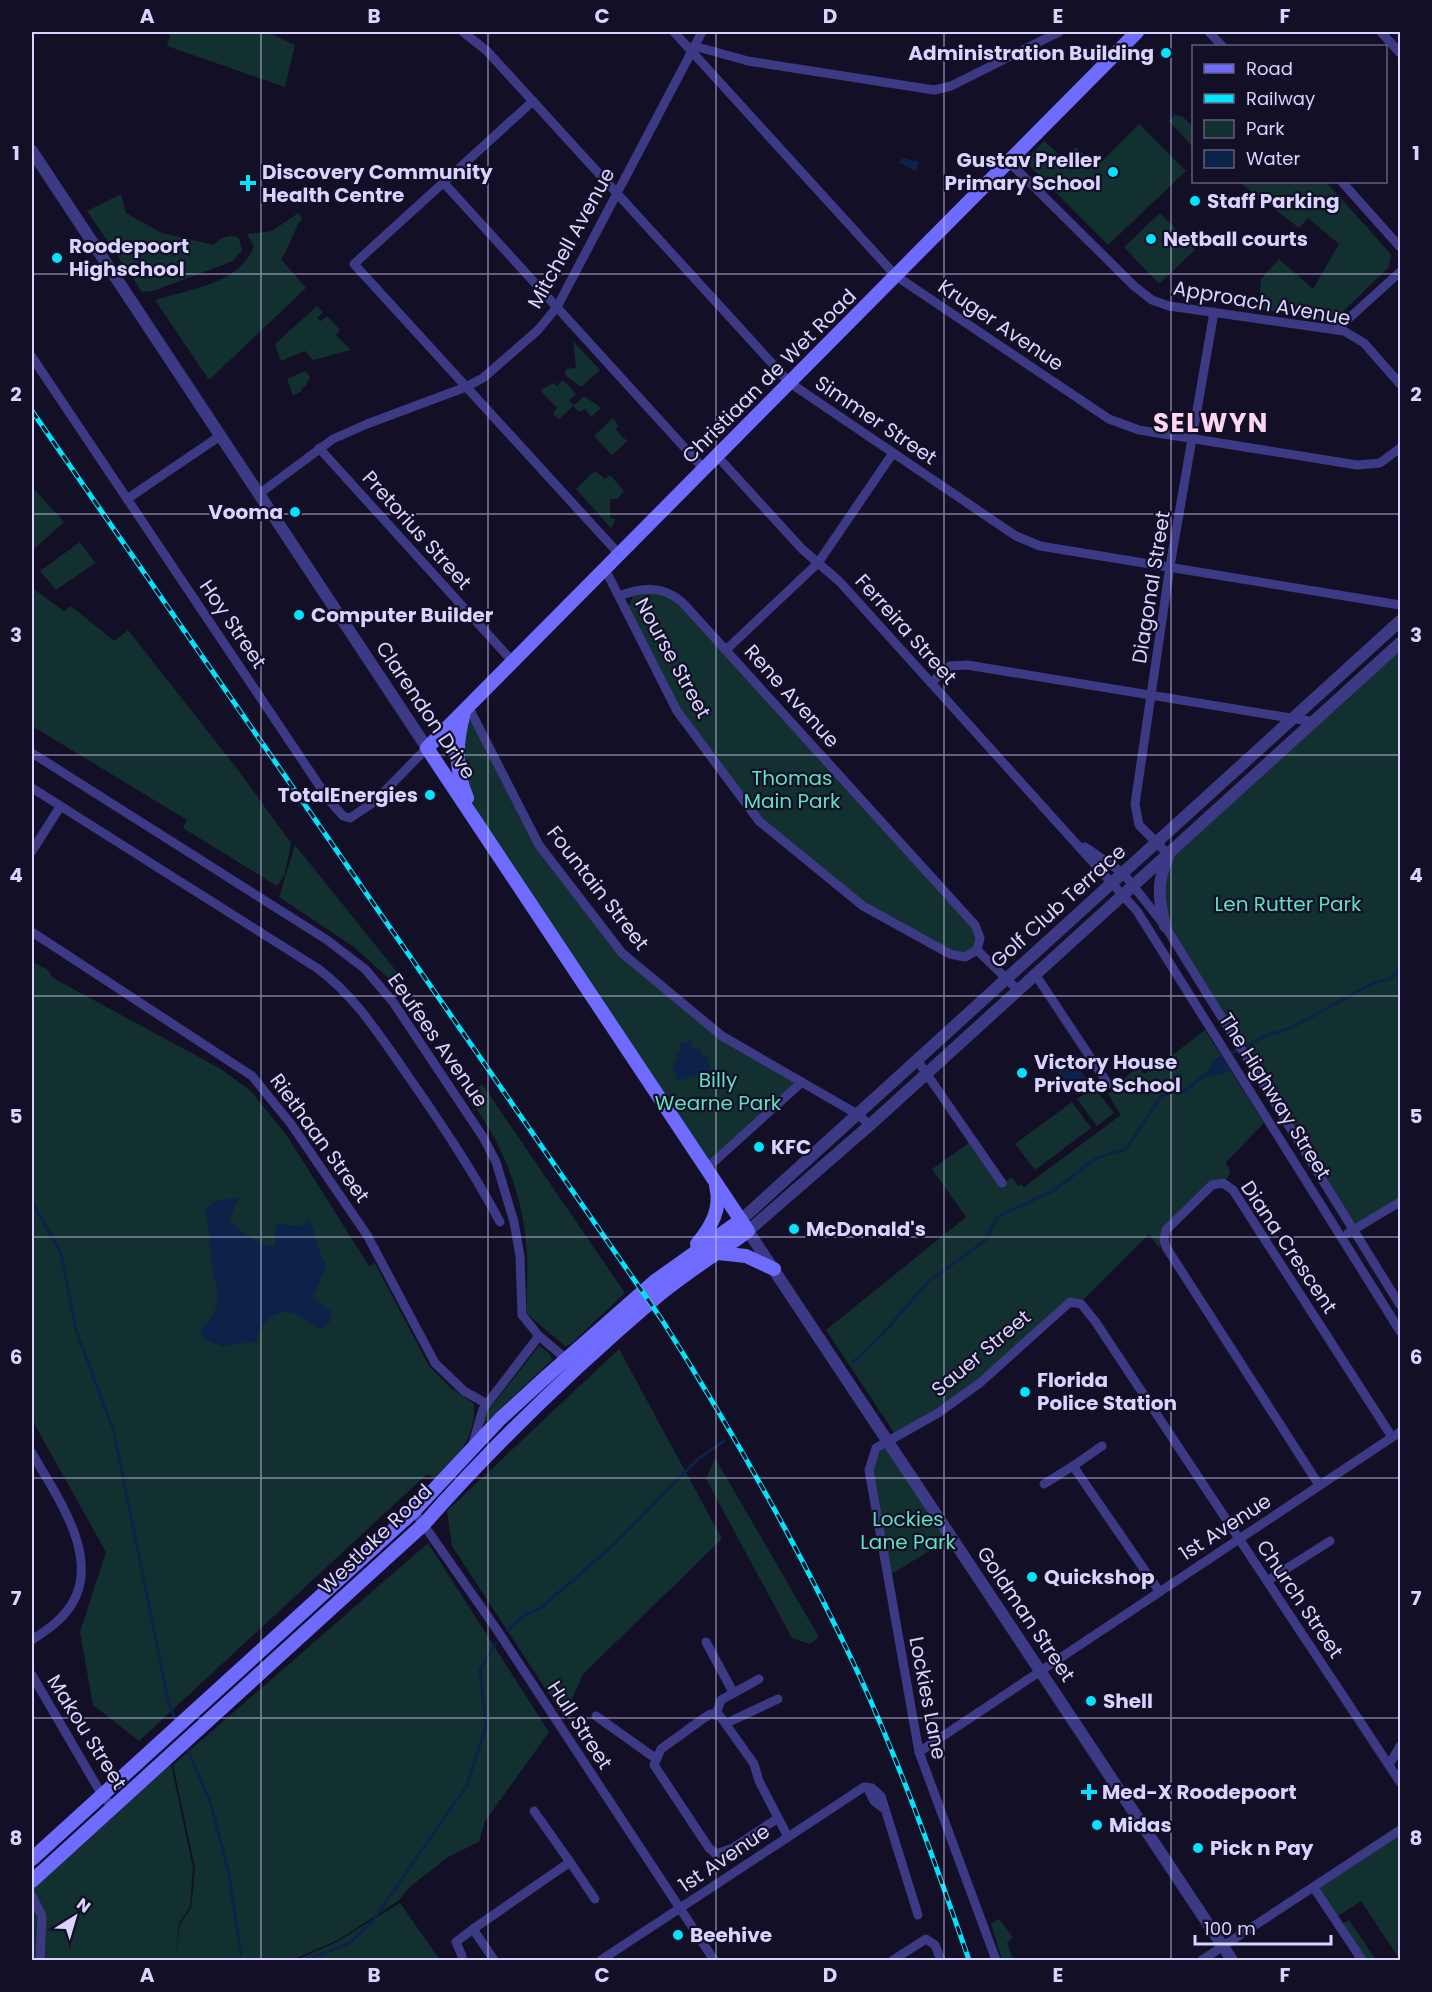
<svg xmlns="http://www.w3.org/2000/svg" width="1432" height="1992" font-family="Poppins,sans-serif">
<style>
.green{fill:#12302f}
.water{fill:#0c2248}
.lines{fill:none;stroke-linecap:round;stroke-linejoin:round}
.stream{stroke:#0c2248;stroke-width:3}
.minor{stroke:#3d3a85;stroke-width:9}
.tertiary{stroke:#3d3a85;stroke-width:12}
.secondary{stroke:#6f6bff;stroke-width:14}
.rail-casing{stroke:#00e5ff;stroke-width:5}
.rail{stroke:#130f26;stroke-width:3;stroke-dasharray:9;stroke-linecap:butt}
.grid{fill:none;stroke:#d9d4ff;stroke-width:1.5;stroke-opacity:0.55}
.poi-dot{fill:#00e5ff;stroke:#130f26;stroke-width:2}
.labels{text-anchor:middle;stroke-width:4.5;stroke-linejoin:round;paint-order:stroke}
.poi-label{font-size:20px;font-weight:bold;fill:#d9d4ff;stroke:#130f26;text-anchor:start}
.street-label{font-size:20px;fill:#d9d4ff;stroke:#130f26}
.park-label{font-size:20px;fill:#5fe0c0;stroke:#130f26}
.district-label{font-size:26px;font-weight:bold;letter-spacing:1.5px;fill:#ffd6f0;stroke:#130f26}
.neatline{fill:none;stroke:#d9d4ff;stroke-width:2}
.grid-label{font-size:20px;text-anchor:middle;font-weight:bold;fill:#d9d4ff}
</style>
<rect width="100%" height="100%" fill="#130f26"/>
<g class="green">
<polygon points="171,32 267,32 295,45 285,87 167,46"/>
<polygon points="1175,115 1182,116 1193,127 1193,147 1169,121"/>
<polygon points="1139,124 1186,171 1108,245 1025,161 1044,141 1064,159 1076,147 1097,166"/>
<polygon points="1239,182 1326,182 1391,254 1389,267 1332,322 1259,309 1261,279 1279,259 1313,289 1339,244 1308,218 1299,228"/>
<path d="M121,194L126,213L162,233L214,245C221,237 229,234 239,238L242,250L233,261L153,291L142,292L87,211Z"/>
<path d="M298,213L302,218C293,231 291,245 281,259L306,288L209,380L155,300C190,289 240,284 254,246L247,234L272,231Z"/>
<polygon points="1160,213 1195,250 1159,284 1124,247"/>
<polygon points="317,306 323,312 317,318 321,321 327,316 340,330 336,335 351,350 313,360 305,351 281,361 275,344"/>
<polygon points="573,341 600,370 581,387 565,375 566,369 576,368"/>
<polygon points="306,371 310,377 305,387 301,388 302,391 293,396 287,379"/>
<polygon points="563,380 576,394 569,400 574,405 584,396 601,408 591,417 585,409 579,412 573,406 559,419 553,414 557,408 540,390 554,383 557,386"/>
<polygon points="613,418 618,426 615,429 627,441 612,455 594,436"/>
<polygon points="595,471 605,479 610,475 624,491 617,499 610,499 610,518 616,519 611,528 576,489"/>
<polygon points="32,487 64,522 32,551"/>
<polygon points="80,542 95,563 56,590 40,571"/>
<polygon points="32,588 64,611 71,606 114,641 128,630 238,770 291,843 285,874 277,886 183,828 187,820 32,726"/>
<polygon points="653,592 674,599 975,931 976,946 960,955 866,904 762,819 682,712 628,608 633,596"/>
<polygon points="1400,650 1400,1199 1354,1225 1167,924 1162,902 1169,861"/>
<polygon points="468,713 522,820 622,958 693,1017 797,1083 709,1162 479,816 461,774"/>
<polygon points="295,845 401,977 395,984 354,947 279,897"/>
<path d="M32,962L47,969L53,978L221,1069L251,1091L287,1136L369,1266L375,1263L429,1366L450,1387L474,1404C476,1435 459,1458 436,1479L427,1474L139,1741L93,1705L80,1632L106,1552L32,1420Z"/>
<path d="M1205,1030L1264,1123L1226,1162L1230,1171L1227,1179L1221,1178L1184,1207L1159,1248L1149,1234L1082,1301L1069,1299L1062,1303C1008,1356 961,1396 895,1434L826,1330L966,1217L932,1169L970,1142L1005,1182L1012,1177L1018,1186L1021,1184L1024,1187L1121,1115L1108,1094L1138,1066L1144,1074L1155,1066L1157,1067Z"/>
<path d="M482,1084L625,1293L571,1344L565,1346L527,1314C526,1294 528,1274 527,1254C524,1197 502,1140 467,1096Z"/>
<polygon points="1094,1087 1114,1113 1097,1126 1077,1099"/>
<polygon points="1072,1102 1091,1128 1035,1170 1015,1144"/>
<polygon points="539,1346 550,1354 552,1360 481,1427 484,1416"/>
<polygon points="619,1349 722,1539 583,1674 564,1717 452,1546 447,1511"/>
<polygon points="886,1447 947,1540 890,1575 872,1482 874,1458"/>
<polygon points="715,1458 819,1637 810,1644 792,1638 706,1479"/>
<polygon points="428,1543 549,1732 485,1821 479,1842 448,1857 411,1886 398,1901 338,1940 292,1960 32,1960 32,1890 171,1764 193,1868 190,1907 179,1923 176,1953 180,1924 191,1908 195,1868 173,1765"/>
<polygon points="1400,1834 1400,1960 1361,1901 1337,1917 1318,1889"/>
<polygon points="400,1903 440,1960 296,1960 335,1943"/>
<polygon points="999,1919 1013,1937 1007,1943 1013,1960 1002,1960 991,1924"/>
<polygon points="1349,1920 1376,1960 1365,1960 1342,1924"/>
</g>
<g class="water">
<polygon points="902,158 919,162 916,171 899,163"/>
<polygon points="691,1040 693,1050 699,1048 702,1056 707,1055 711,1071 677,1081 672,1063 677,1062 675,1053 681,1051 679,1044"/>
<polygon points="1065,1055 1088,1079 1076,1091 1052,1066"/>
<path d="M1221,1056L1230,1071L1207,1078C1207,1068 1212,1059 1221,1056Z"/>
<path d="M239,1197L229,1221C241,1231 259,1247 275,1246L276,1224L302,1226L310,1220C316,1236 317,1251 326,1265L313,1298L330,1310L332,1319L322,1329C310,1326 302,1316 293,1313C272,1308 260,1325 256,1342L233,1344L224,1347L203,1339L200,1329C229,1305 214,1288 211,1257C209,1241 209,1226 205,1210L215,1201Z"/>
</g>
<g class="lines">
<g class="stream">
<polyline points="1228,1055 1268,1035 1291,1028 1373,983 1391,979 1400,969"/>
<polyline points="32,1202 61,1253 76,1330 114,1432 169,1705 177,1723"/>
<polyline points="853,1362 877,1340 929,1281 985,1241 997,1217 1053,1191 1096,1158 1126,1149 1161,1096 1174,1091 1184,1091 1208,1073"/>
<polyline points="507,1631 523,1616 542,1607 610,1548 698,1459 724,1441"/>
<polyline points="186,1746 210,1801 229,1874 241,1955"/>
<polyline points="305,1960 348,1944 372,1922 467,1785 486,1726 480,1670 496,1643"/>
</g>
<g class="minor">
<polyline points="463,32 487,51 790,383 1016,536 1040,546 1400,605"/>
<polyline points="674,32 896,276 1109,419 1139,430 1357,465 1380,463 1400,448"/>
<polyline points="1209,32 1222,46"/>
<polyline points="1381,32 1400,53"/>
<polyline points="694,46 748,61 934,90 951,86 1059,32"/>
<polyline points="533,101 354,264 619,554"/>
<polyline points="1009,162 1134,286 1152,300 1169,306 1344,331 1364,343 1400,384"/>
<polyline points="443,182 704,469"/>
<polyline points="1342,182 1400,247"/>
<polyline points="1336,330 1400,272"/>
<polyline points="32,357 329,800 343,816 350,818 374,802 427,748"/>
<polyline points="319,448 513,662"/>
<polyline points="717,456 802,549 840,582 1137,911 1400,1331"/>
<polyline points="259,494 333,439 367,424 466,387 483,378 538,330 557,307 702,32"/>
<polyline points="127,499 220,436"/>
<polyline points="605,569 677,711 759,821 863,906 950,954 965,957 977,950 1018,990"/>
<path d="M619,596C643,587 663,585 683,603L975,925L980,938L977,950"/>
<polyline points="727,649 818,563 893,453"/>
<polyline points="931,683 950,666 967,665 1315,722"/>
<polyline points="468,706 539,845 622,953 722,1036 857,1114 870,1125"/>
<polyline points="32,753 327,940 365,969 393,1002 483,1137 496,1162 514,1222 520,1256 522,1315 539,1336 577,1368"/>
<path d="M32,788L317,968C354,995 378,1033 404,1070C438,1119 472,1169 500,1222"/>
<polyline points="1085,847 1123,873 1165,926 1400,1305"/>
<polyline points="32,851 60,807"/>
<polyline points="1169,855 1139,825 1135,804 1170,566 1214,312"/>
<polyline points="32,932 252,1076 291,1124 367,1235 435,1363 464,1391 487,1404"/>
<polyline points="1035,974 1108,1084"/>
<polyline points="917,1060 1002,1183"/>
<polyline points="707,1168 802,1082"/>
<polyline points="1348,1233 1400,1202"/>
<polyline points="1102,1446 1073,1466 1159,1591"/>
<polyline points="472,1447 483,1409 539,1336"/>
<path d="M32,1453C56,1496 106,1562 67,1611C58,1623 45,1631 32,1640"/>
<polyline points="1044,1484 1073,1466"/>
<polyline points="1319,1485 1166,1247 1164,1239 1166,1230 1212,1185 1223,1183 1233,1190 1392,1437"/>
<polyline points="414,1511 495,1627 714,1960"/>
<polyline points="1267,1581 1330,1541"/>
<polyline points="706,1642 733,1692"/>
<polyline points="32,1675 102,1795 113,1807"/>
<polyline points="716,1714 721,1700 759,1679"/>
<polyline points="596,1716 655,1758"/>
<polyline points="727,1723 778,1699"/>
<polyline points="919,1752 1400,1432"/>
<polyline points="1389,1765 1400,1746"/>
<polyline points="867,1787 874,1801 883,1808"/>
<polyline points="534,1811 570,1862"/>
<polyline points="778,1818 733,1848 716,1854 709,1848 654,1765 661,1749 704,1718 711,1714 720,1716 754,1764 759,1781 788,1837"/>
<polyline points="1314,1888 1362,1960"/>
<polyline points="32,1896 42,1916 40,1960"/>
<polyline points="473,1929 570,1862 595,1899"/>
<polyline points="462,1956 456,1942 473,1929 494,1960"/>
<polyline points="601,1960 864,1787 872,1788 881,1796 918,1915"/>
<polyline points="893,1960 926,1939 935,1945 941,1960"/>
<polyline points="996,1960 919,1752 869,1470 876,1448 938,1413 981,1382 1070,1302 1081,1304 1095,1321 1400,1782"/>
<polyline points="1202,1960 1400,1830"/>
</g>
<g class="tertiary">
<polyline points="32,151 427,748"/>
<path d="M1165,926C1159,902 1156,881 1168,858"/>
<polyline points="741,1220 1400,621"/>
<polyline points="1232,1960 748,1231 870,1125 1400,643"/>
</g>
<g class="secondary">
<path d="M464,712C456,743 454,767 467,798"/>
<path d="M697,1244C711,1227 722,1209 716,1186"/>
<polyline points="718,1253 746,1256 774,1269"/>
<polyline points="32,1859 414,1511 500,1419 546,1377 655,1281 741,1220"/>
<path d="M32,1881L424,1524C496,1442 576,1366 659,1295C687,1272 719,1252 748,1231L427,748L1137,32"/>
</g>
<defs>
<path id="rail" d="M32,411L662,1320C735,1435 802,1553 860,1677C902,1769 936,1865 969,1960"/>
</defs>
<use href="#rail" class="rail-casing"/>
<use href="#rail" class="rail"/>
</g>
<path class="grid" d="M261,32V1960M488,32V1960M716,32V1960M944,32V1960M1171,32V1960M32,274H1400M32,514H1400M32,755H1400M32,996H1400M32,1237H1400M32,1478H1400M32,1718H1400"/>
<g class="poi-dot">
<circle cx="1166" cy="53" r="6"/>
<circle cx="1113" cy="172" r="6"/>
<path d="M245 174h6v6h6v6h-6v6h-6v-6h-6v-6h6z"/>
<circle cx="1195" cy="201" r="6"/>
<circle cx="1151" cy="239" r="6"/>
<circle cx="57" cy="258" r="6"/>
<circle cx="295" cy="512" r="6"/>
<circle cx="299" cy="615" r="6"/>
<circle cx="430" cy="795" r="6"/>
<circle cx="1022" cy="1073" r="6"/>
<circle cx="759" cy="1147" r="6"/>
<circle cx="794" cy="1229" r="6"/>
<circle cx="1025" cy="1392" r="6"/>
<circle cx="1032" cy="1577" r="6"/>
<circle cx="1091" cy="1701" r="6"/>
<path d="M1086 1783h6v6h6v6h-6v6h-6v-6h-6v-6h6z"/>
<circle cx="1097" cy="1825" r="6"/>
<circle cx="1198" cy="1848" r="6"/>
<circle cx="678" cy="1935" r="6"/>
</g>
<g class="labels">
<g class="poi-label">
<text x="1154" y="60" text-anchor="end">Administration Building</text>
<text x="1101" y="167" text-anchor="end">Gustav Preller<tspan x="1101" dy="23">Primary School</tspan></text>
<text x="262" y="179">Discovery Community<tspan x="262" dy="23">Health Centre</tspan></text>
<text x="1207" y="208">Staff Parking</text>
<text x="1163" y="246">Netball courts</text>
<text x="69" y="253">Roodepoort<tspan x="69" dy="23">Highschool</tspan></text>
<text x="283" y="519" text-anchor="end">Vooma</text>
<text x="311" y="622">Computer Builder</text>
<text x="418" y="802" text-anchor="end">TotalEnergies</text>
<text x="1034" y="1069">Victory House<tspan x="1034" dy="23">Private School</tspan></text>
<text x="771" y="1154">KFC</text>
<text x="806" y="1236">McDonald's</text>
<text x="1037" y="1387">Florida<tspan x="1037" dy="23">Police Station</tspan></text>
<text x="1044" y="1584">Quickshop</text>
<text x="1103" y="1708">Shell</text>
<text x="1102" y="1799">Med-X Roodepoort</text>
<text x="1109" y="1832">Midas</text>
<text x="1210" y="1855">Pick n Pay</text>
<text x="690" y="1942">Beehive</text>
</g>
<g class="street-label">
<text transform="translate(571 238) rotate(-61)" y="7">Mitchell Avenue</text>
<text transform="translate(1262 303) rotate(10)" y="7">Approach Avenue</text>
<text transform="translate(1001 325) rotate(34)" y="7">Kruger Avenue</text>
<text transform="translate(769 376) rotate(-45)" y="7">Christiaan de Wet Road</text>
<text transform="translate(876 420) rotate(34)" y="7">Simmer Street</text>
<text transform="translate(417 530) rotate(48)" y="7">Pretorius Street</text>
<text transform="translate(1151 587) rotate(-81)" y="7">Diagonal Street</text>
<text transform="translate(233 624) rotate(56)" y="7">Hoy Street</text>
<text transform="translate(906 629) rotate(48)" y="7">Ferreira Street</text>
<text transform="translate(673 658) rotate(61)" y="7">Nourse Street</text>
<text transform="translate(792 696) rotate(48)" y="7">Rene Avenue</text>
<text transform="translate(426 710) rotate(56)" y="7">Clarendon Drive</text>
<text transform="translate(598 888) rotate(52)" y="7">Fountain Street</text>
<text transform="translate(1058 906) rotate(-42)" y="7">Golf Club Terrace</text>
<text transform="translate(438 1040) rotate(55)" y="7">Eeufees Avenue</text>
<text transform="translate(1275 1096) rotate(58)" y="7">The Highway Street</text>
<text transform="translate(320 1138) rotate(54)" y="7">Riethaan Street</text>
<text transform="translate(1289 1247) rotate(56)" y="7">Diana Crescent</text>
<text transform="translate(981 1353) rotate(-40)" y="7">Sauer Street</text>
<text transform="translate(1225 1527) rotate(-33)" y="7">1st Avenue</text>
<text transform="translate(375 1539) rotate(-44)" y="7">Westlake Road</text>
<text transform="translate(1300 1599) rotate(56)" y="7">Church Street</text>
<text transform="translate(1026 1614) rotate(56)" y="7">Goldman Street</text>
<text transform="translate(928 1698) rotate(79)" y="7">Lockies Lane</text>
<text transform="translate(580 1725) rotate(57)" y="7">Hull Street</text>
<text transform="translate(87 1732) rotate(58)" y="7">Makou Street</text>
<text transform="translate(724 1858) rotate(-34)" y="7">1st Avenue</text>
</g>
<g class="park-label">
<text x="792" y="785">Thomas<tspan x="792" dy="23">Main Park</tspan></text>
<text x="1288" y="911">Len Rutter Park</text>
<text x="718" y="1087">Billy<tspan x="718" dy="23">Wearne Park</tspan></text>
<text x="908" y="1526">Lockies<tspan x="908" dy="23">Lane Park</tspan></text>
</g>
<g class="district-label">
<text x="1211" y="432">SELWYN</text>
</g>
</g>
<rect width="1432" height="1992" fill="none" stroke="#130f26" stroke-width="66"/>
<rect x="1192" y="45" width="195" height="138" fill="#130f26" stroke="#625e7d" stroke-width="1.5"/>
<rect x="1204" y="64" width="30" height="9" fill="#6f6bff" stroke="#625e7d" stroke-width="1.5"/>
<text x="1246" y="75" font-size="18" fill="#d9d4ff">Road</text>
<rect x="1204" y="94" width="30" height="9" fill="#00e5ff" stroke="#625e7d" stroke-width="1.5"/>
<text x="1246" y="105" font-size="18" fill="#d9d4ff">Railway</text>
<rect x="1204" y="120" width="30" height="18" fill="#12302f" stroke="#625e7d" stroke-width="1.5"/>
<text x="1246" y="135" font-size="18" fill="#d9d4ff">Park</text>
<rect x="1204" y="150" width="30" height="18" fill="#0c2248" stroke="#625e7d" stroke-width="1.5"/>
<text x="1246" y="165" font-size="18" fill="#d9d4ff">Water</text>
<g transform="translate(75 1917) rotate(37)" stroke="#130f26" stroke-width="4.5" paint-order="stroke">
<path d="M0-4.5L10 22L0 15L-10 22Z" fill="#d9d4ff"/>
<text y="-9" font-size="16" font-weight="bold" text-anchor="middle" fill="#d9d4ff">N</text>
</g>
<path d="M1195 1935v9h136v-9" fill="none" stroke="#d9d4ff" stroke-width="3"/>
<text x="1204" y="1935" font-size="18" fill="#d9d4ff" stroke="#130f26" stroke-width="4.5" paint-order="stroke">100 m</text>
<rect x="33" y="33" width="1366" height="1926" class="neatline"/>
<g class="grid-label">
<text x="147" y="23">A</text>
<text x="374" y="23">B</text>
<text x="602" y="23">C</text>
<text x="830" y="23">D</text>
<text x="1058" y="23">E</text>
<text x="1285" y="23">F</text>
<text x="16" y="160">1</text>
<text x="1416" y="160">1</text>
<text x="16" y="401">2</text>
<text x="1416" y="401">2</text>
<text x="16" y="642">3</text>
<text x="1416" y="642">3</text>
<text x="16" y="882">4</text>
<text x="1416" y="882">4</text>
<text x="16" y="1123">5</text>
<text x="1416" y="1123">5</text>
<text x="16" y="1364">6</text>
<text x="1416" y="1364">6</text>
<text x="16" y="1605">7</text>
<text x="1416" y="1605">7</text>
<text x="16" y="1845">8</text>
<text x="1416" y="1845">8</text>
<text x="147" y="1982">A</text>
<text x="374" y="1982">B</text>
<text x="602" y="1982">C</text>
<text x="830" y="1982">D</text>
<text x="1058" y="1982">E</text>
<text x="1285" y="1982">F</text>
</g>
</svg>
